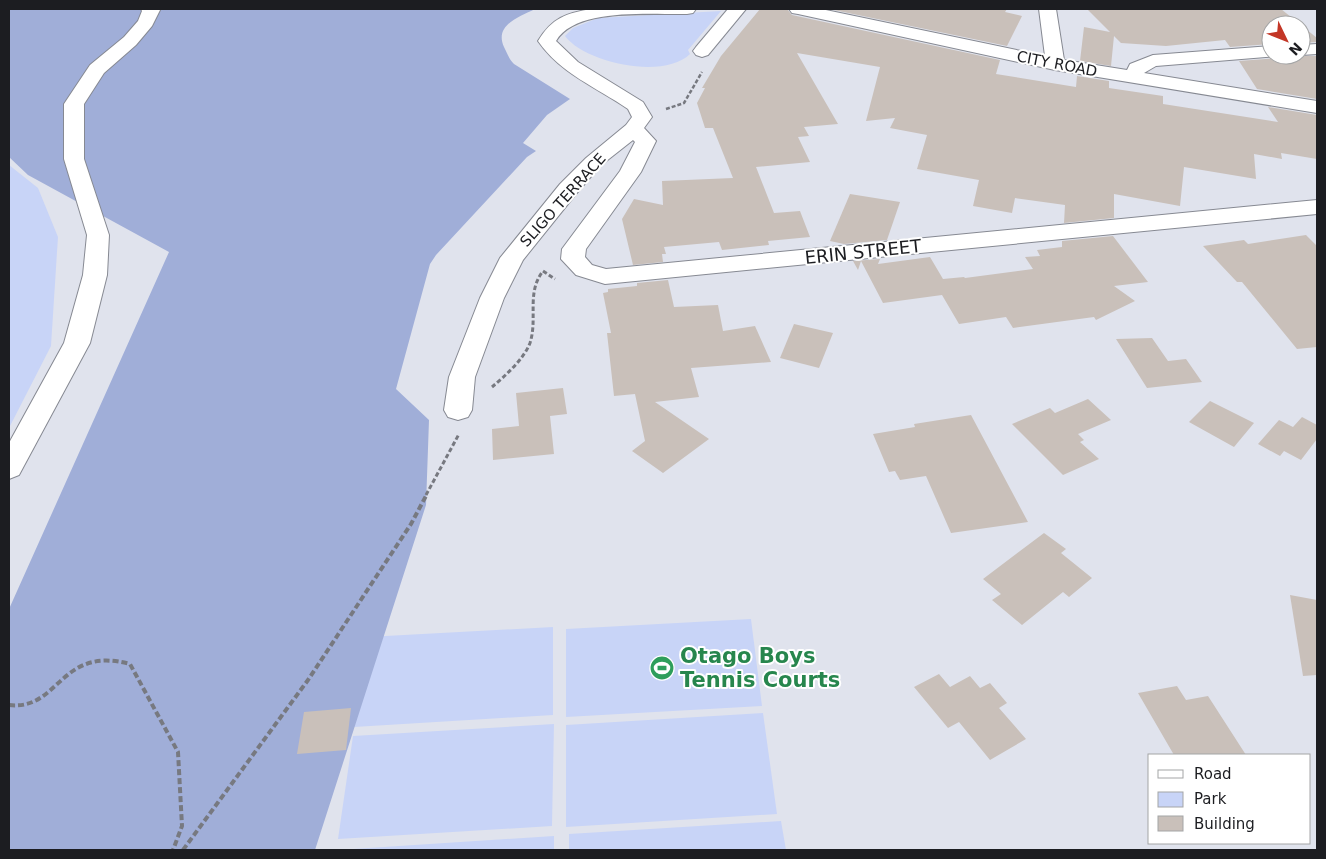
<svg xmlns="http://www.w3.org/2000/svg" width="1326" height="859" font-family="'DejaVu Sans',sans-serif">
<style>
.green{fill:#c8d4f7}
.forest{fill:#a0aed8}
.building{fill:#c9c0ba}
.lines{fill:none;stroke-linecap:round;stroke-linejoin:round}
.minor-casing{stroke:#868992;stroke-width:2}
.path-far2{stroke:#777980;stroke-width:2.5;stroke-dasharray:4 2;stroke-linecap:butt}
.path-far1{stroke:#777980;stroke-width:3;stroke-dasharray:4.5 2.5;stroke-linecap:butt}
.path{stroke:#777980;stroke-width:4;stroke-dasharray:6 3;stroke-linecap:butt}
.minor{fill:#fff;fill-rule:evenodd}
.labels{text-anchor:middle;stroke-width:4;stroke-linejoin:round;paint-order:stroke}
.far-street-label{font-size:15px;fill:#1c1d21;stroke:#fff}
.street-label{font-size:18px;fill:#1c1d21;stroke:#fff}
.near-leisure-label{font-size:21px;font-weight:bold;fill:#27864d;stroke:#fff;text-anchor:start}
</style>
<rect width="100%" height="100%" fill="#e0e3ed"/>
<g class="green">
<path d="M721,11L688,50L690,54C664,80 585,63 565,36L573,28L598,18Z"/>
<polygon points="9,165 38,188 58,237 51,346 9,428"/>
<polygon points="751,619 762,706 566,717 566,629"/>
<polygon points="553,627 553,715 354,727 367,637"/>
<polygon points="763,713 777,814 566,827 566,725"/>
<polygon points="554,724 552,826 338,839 353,736"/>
<polygon points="781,821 786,850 569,850 569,834"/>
<polygon points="554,836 554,850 338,850"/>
</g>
<path class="forest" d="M9,9H535C519,17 494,25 504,47C507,53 509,59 514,64L570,99L547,115L523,143L536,151L527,157L436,255L430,264L396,389L429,420L426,505L315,850H9V609L169,252L28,175L9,157Z"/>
<g class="building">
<polygon points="760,9 787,9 792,15 1000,60 996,74 1076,87 1077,76 1109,81 1109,88 1163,96 1163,104 1278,122 1268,107 1317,115 1317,159 1281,153 1282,159 1254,154 1256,179 1184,167 1180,206 1114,194 1114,218 1064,223 1065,205 1015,198 1012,213 973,206 979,180 917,169 927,135 890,128 895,118 866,121 880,67 797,53 838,124 804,127 809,136 798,137 810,162 756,167 774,213 800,211 810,237 768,241 769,245 722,250 719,242 664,247 666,254 662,254 663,262 633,265 622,219 634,199 663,205 662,181 733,178 713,128 705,128 697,103 705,88 702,88 721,56"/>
<polygon points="829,9 1007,9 1005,12 1022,16 1007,46"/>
<polygon points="1087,9 1281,9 1317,38 1317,42 1301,43 1301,25 1271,25 1271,44 1230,47 1225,40 1166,46 1121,43 1114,36 1111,66 1080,61 1084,27 1110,32"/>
<polygon points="1279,55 1317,56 1317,99 1257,89 1239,61 1277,58"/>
<polygon points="850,194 900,202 887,240 844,244 830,241"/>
<polygon points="1306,235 1317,246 1317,347 1297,349 1242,282 1237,282 1203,246 1244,240 1248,244"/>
<polygon points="1113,236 1148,282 1114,286 1135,301 1096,320 1094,317 1013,328 1006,317 959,324 942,295 883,303 861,261 858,270 853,261 880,259 878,264 930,257 943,279 964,277 965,278 1033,269 1025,257 1040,256 1037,250 1062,247 1062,241"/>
<polygon points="668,280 674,307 718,305 723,331 755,326 771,362 691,368 699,397 655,402 709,439 663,473 632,451 645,441 635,394 614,396 607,333 611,333 603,293 608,292 608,289 637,286 637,283"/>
<polygon points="794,324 833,333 819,368 780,358"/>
<polygon points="1152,338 1168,361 1186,359 1202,382 1147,388 1116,339"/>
<polygon points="563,388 567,414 550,416 554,454 493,460 492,429 519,426 516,393"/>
<polygon points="1088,399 1111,420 1078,434 1084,440 1080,442 1099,459 1063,475 1012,424 1050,408 1055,413"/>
<polygon points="1210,401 1254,423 1234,447 1189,422"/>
<polygon points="971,415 1028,522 951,533 926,476 900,480 895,471 889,472 873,434 915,427 914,424"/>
<polygon points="1302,417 1317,425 1317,439 1301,460 1284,451 1280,456 1258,444 1279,420 1293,427"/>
<polygon points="1044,533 1066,549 1061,553 1092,578 1069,597 1063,592 1022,625 992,600 1001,594 983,579"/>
<polygon points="1290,595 1317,600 1317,675 1303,676"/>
<polygon points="939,674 950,687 970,676 980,688 990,683 1007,703 999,708 1026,739 990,760 959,722 948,728 914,687"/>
<polygon points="1177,686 1186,700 1208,696 1246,755 1174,755 1138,693"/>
<polygon points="351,708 346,750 297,754 304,712"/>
</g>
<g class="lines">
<defs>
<g id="minor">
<polygon points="141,9 160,10 152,26 136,45 104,73 84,104 84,159 109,235 107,275 90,343 19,475 9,479 9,443 64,343 83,275 87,235 64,159 64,104 90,65 124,37 138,21 142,11"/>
<path d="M592,9H696L693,13L687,14C652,15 576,7 556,41L578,62L643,102L652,117L644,128L656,141L641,172L586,249L585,257L592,265L606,269L1317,200V214L605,284L576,275L561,259L562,249L620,171L635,142L633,140L600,166L576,194L523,260L504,298L475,377L472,410L468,417L458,420L448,417L444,410L449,377L480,298L500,258L560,184L586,158L626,125L632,117L628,109C596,87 561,74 538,41C552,18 566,13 592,9Z"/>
<polygon points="728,9 746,9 708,55 702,57 696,55 693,51 696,47"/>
<polygon points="789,9 821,9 1045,56 1039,9 1056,9 1064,60 1127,70 1130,64 1153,55 1271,46 1271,55 1277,56 1156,66 1144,73 1317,101 1317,113 1055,70 798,14 792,13"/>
<polygon points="1317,44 1317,54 1301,55 1299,55 1301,55 1301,45"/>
</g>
</defs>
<use href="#minor" class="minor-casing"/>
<polyline class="path-far2" points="666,109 684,103 702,72"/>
<g class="path-far1">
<path d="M492,387C505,376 524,359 530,343C538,318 526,293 543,271L555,279"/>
<polyline points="426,495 459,434"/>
</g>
<g class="path">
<path d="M9,705C60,711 59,645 130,664L178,752L182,826L173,850"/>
<polyline points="183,850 308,680 411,524 427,494"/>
</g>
<use href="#minor" class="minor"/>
</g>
<defs>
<symbol id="stadium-disc" viewBox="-11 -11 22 22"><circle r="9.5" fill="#2e9e5b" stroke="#fff"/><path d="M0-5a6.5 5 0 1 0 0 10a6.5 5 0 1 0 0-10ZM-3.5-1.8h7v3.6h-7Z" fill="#fff"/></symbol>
</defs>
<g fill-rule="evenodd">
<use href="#stadium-disc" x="648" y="654" width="28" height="28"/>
</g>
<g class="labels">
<g class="far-street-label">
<text transform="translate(1057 64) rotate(11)" y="5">CITY ROAD</text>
<text transform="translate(563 200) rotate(-48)" y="5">SLIGO TERRACE</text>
</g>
<g class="street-label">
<text transform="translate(863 252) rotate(-6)" y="6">ERIN STREET</text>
</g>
<g class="near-leisure-label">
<text x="680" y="663">Otago Boys<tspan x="680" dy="24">Tennis Courts</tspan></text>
</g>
</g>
<rect width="1326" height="859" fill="none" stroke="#1c1d21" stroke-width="20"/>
<rect x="1148" y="754" width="162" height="90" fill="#ffffff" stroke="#a4a5a6"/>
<rect x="1158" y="770" width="25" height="8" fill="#ffffff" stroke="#a4a5a6"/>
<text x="1194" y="779" font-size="15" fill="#1c1d21">Road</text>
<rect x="1158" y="792" width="25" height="15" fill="#c8d4f7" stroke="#a4a5a6"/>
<text x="1194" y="804" font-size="15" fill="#1c1d21">Park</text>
<rect x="1158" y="816" width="25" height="15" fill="#c9c0ba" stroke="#a4a5a6"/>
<text x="1194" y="829" font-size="15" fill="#1c1d21">Building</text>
<g transform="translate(1286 40) rotate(133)"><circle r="24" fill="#ffffff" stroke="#a4a5a6"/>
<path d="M0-4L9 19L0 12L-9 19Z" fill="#c33626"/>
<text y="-8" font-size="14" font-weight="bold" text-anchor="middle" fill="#1c1d21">N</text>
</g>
</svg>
